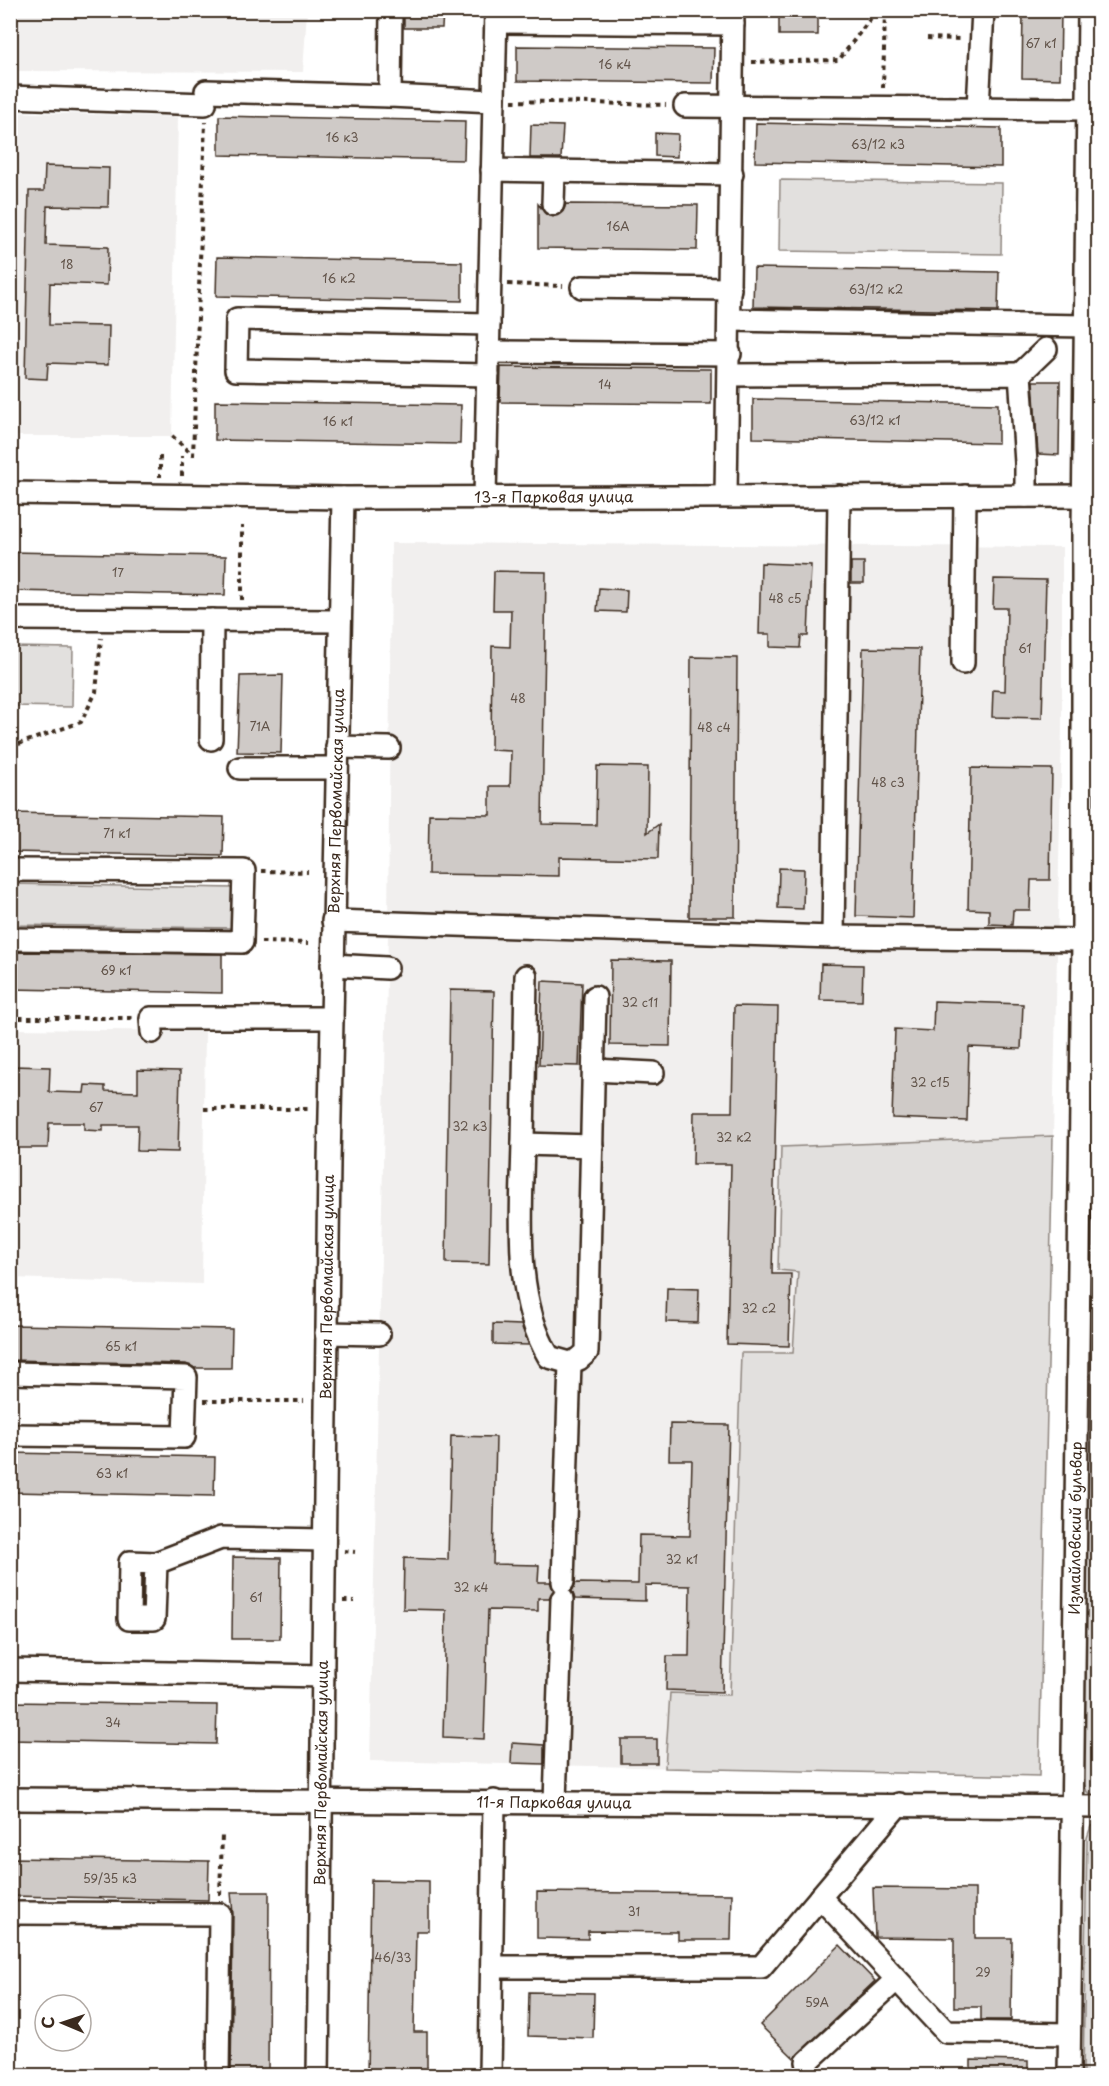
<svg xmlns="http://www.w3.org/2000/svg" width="1109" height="2086" font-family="'Playpen Sans',sans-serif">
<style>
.built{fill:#f1efee}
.green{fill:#e2e0de;stroke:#8e857e;stroke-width:1.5}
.building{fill:#cfcac7;stroke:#3b2a1e;stroke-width:1.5}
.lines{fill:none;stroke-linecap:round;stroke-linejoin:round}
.minor-casing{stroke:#3b2a1e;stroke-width:26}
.path{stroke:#3b2a1e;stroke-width:4;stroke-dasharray:4.5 4.5;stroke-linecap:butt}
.minor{stroke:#fff;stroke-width:21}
.labels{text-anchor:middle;stroke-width:4.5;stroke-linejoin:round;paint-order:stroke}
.number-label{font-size:12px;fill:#605248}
.street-label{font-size:15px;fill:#3b2a1e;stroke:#fff}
</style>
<rect width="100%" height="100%" fill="#fff"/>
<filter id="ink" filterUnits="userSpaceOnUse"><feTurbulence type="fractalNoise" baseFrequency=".0167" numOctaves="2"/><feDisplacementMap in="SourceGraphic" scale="12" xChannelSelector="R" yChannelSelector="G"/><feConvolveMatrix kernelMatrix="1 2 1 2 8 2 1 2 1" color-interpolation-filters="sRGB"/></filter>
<g filter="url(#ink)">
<g class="built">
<polygon points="11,10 307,11 303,72 11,71"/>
<polygon points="11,112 178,117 172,436 11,436"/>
<polygon points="391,543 1062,547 1062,727 1039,1776 370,1761 388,934"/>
<polygon points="11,1029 205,1031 202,1284 11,1278"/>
</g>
<g class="green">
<polygon points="780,180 1002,183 1001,254 779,251"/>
<polygon points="1098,634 1098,1796 1097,1796 1087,1792 1083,1780"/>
<polygon points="11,647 73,648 72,707 11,706"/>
<polygon points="11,884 235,888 234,928 11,925"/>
<polygon points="1053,1136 1039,1776 665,1768 670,1693 730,1695 741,1353 793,1353 798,1272 778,1270 781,1147"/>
<polygon points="1098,1823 1098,2075 1083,2075 1087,1838 1091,1826"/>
</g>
<g class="building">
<polygon points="404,10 443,10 442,28 404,28"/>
<rect x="779" y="10" width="39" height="25"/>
<polygon points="1023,10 1061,10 1060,79 1022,78"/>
<polygon points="517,46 714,48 713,83 517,81"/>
<polygon points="219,116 465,121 464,160 219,155"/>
<polygon points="756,123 1001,128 1001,167 755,162"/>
<polygon points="531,125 563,126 561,158 530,158"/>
<polygon points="655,133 678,134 677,157 655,156"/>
<polygon points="45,166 109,168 108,207 47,206 46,245 108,247 107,285 50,283 49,325 109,326 108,365 48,363 47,379 25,378 29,191 44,191"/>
<polygon points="538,204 546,214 553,217 563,211 566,204 698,205 697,250 538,248"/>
<polygon points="217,257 462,262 462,301 216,296"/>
<polygon points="754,268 999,272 998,311 753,307"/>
<polygon points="501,367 711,369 711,404 500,402"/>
<polygon points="1033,381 1060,381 1059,455 1038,454"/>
<polygon points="753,399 998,404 998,443 753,438"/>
<polygon points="215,401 461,405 460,444 215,440"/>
<polygon points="10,552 226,556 225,595 10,591"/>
<rect x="851" y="562" width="13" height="21"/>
<polygon points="761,563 811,565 808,636 801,636 800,648 770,647 770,634 759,634"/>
<polygon points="494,571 546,572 542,824 596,825 597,766 648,767 647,833 659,824 658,859 559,857 559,876 428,874 429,814 490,815 490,786 510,786 511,751 491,750 492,646 510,647 511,610 493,610"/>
<polygon points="994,579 1046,580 1042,718 992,717 993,690 1005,691 1007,608 993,608"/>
<polygon points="599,588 627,590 626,612 597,611"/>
<polygon points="863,648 920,649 913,918 856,916"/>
<polygon points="691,657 737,658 735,917 689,917"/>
<polygon points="283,675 281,753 237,752 240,676"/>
<polygon points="971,768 1052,769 1050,880 1031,880 1030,910 1013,910 1012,925 989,924 989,910 968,909"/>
<polygon points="10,813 224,817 223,856 10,852"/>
<polygon points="779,868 804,869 803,909 778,908"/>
<polygon points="10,952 222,954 222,993 10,989"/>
<polygon points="611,960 671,961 670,1046 610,1045"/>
<polygon points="821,964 863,965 862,1001 820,1000"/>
<polygon points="542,981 582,983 579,1066 539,1065"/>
<polygon points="450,990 494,991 489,1264 446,1263"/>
<polygon points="934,1001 1023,1004 1021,1049 969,1047 967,1121 892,1118 895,1029 933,1031"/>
<polygon points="734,1006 778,1007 772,1274 791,1274 789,1346 727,1344 731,1164 693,1164 694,1112 732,1112"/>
<polygon points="13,1066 50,1067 49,1092 84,1093 85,1085 105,1086 105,1091 138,1092 138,1070 180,1071 178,1152 137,1151 138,1125 103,1125 103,1131 84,1130 84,1123 49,1123 48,1148 11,1148"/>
<polygon points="667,1288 699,1289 698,1323 666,1322"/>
<polygon points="493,1324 521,1325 529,1345 493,1344"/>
<polygon points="10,1325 232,1329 231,1368 194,1368 186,1364 10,1360"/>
<polygon points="670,1424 729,1425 722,1692 666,1690 667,1656 689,1656 690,1586 645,1585 645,1601 575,1599 572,1591 576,1583 638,1584 639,1535 690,1536 692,1460 669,1460"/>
<polygon points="451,1436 496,1437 493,1564 539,1565 538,1582 550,1582 554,1590 549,1598 538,1598 538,1611 488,1610 484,1739 443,1737 446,1610 403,1609 404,1558 448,1560"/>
<polygon points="10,1453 215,1457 214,1496 10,1492"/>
<polygon points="233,1557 281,1558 280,1639 232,1639"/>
<polygon points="10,1702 217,1705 216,1744 10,1740"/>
<rect x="621" y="1739" width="36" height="24"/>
<polygon points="512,1743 544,1745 544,1764 511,1763"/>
<polygon points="10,1858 209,1861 208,1900 10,1896"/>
<polygon points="371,1880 429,1881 429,1931 416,1931 414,2032 427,2032 427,2076 368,2076"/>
<polygon points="873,1888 975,1889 975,1938 1012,1938 1011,2020 981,2020 981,2007 954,2007 954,1938 875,1937"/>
<polygon points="231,1892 269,1892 268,2076 231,2076 233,1914"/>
<polygon points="537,1892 732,1894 731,1940 678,1940 678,1932 588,1931 588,1939 537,1938"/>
<polygon points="840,1945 875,1981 794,2058 760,2025"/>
<polygon points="529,1992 594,1993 593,2038 528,2036"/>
<polygon points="971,2060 1028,2061 1028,2076 971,2076"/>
</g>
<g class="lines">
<defs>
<g id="minor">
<polyline points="496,22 733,24"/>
<polyline points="206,91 390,96 391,10"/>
<polyline points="390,96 493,101"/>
<polyline points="10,97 205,104"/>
<polyline points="685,106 1087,109"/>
<polyline points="978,108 983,10"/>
<polyline points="492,170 732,174"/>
<polyline points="553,204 554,172"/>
<polyline points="582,287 730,289"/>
<polyline points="730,320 1086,326"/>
<polyline points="488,352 730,354"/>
<polyline points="1020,374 1046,349"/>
<polyline points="488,375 236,370 237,319 489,324"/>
<polyline points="729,375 1020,374 1026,463 1026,496"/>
<path id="s1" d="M10,493L343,498L1098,496"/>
<polyline points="726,495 733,10"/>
<polyline points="485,497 496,10"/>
<polyline points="10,619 340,621"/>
<polyline points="963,663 965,496"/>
<polyline points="211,739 212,620"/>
<polyline points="337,747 389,748"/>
<polyline points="240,768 336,768"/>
<polyline points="10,870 244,871 242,942 10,939"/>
<polyline points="333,921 833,937 839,496"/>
<polyline points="833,937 1083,940"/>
<polyline points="332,965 387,968"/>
<path d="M526,976C525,1031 524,1086 523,1141C522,1211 512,1295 549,1357L570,1363L579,1359L587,1352L595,997"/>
<polyline points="152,1032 151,1018 332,1018"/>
<polyline points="594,1070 653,1073"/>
<polyline points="523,1144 592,1146"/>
<polyline points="326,1333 379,1334"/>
<polyline points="10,1373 186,1377 184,1437 10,1435"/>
<polyline points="156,1563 154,1619 129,1619 130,1562 156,1563 221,1538 324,1540"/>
<polyline points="563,1582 570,1363"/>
<polyline points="10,1670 323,1676"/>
<path id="s2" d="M10,1799L1098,1807"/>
<polyline points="555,1801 562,1599"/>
<polyline points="820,1897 946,2032 1069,2034"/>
<polyline points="10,1913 220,1914 218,2076"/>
<polyline points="492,1967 761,1967 899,1804"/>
<polyline points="807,2062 896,1980"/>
<path id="s3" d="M318,2076L329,1162L343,498"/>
<polyline points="490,2076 494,1801"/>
<path id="s4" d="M1069,2076L1083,940V528L1089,10"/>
</g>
</defs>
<use href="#minor" class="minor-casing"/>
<g class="path">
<polyline points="927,38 962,39"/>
<polyline points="752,62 839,60 877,10"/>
<polyline points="883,88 885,10"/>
<polyline points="512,101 666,105"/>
<polyline points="508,284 563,286"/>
<polyline points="172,436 193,455"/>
<polyline points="160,456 160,477"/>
<polyline points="193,456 205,122"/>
<polyline points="182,476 182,456"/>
<polyline points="242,600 242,526"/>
<polyline points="10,747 81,722 96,692 101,638"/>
<polyline points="261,871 308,872"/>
<polyline points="261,942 308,943"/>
<polyline points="10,1018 132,1018"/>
<polyline points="204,1109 308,1109"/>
<polyline points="204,1401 304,1401"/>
<polyline points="344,1551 355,1552"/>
<polyline points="343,1601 354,1601"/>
<polyline points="220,1895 222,1835"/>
</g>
<use href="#minor" class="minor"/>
</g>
</g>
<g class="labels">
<g class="number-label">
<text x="1041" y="48">67 к1</text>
<text x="615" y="69">16 к4</text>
<text x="342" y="142">16 к3</text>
<text x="878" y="149">63/12 к3</text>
<text x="618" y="231">16А</text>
<text x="67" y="269">18</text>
<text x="339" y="283">16 к2</text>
<text x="876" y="294">63/12 к2</text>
<text x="605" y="389">14</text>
<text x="875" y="425">63/12 к1</text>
<text x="338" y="426">16 к1</text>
<text x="118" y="577">17</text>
<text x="785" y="603">48 с5</text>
<text x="1025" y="653">61</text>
<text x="518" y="703">48</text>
<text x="260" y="731">71А</text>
<text x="714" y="732">48 с4</text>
<text x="888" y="787">48 с3</text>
<text x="117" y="838">71 к1</text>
<text x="116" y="975">69 к1</text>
<text x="640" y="1007">32 с11</text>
<text x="930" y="1087">32 с15</text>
<text x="96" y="1112">67</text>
<text x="470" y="1131">32 к3</text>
<text x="734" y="1142">32 к2</text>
<text x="759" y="1313">32 с2</text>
<text x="121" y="1351">65 к1</text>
<text x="112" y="1478">63 к1</text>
<text x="682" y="1564">32 к1</text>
<text x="471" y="1592">32 к4</text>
<text x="256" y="1602">61</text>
<text x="113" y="1727">34</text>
<text x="110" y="1883">59/35 к3</text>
<text x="634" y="1916">31</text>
<text x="393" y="1962">46/33</text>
<text x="983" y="1977">29</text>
<text x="817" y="2007">59А</text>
</g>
<g class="street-label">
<text dy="5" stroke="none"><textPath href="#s1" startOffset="544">13-я Парковая улица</textPath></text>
<text dy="5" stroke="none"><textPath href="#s3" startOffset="1275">Верхняя Первомайская улица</textPath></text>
<text dy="5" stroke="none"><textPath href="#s3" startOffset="789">Верхняя Первомайская улица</textPath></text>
<text dy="5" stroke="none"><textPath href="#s4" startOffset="548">Измайловский бульвар</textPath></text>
<text dy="5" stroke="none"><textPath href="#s3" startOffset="303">Верхняя Первомайская улица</textPath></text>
<text dy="5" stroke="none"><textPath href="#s2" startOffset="544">11-я Парковая улица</textPath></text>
</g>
</g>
<rect width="1109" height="2086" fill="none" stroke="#fff" stroke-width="36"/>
<rect x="18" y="18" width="1073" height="2050" fill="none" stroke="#3b2a1e" stroke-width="2" filter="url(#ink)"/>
<g transform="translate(63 2023) rotate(272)"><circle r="28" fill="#ffffff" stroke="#b1aaa5" stroke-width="1.5"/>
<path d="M0-4.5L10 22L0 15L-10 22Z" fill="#3b2a1e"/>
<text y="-9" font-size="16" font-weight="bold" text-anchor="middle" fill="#3b2a1e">С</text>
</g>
</svg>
